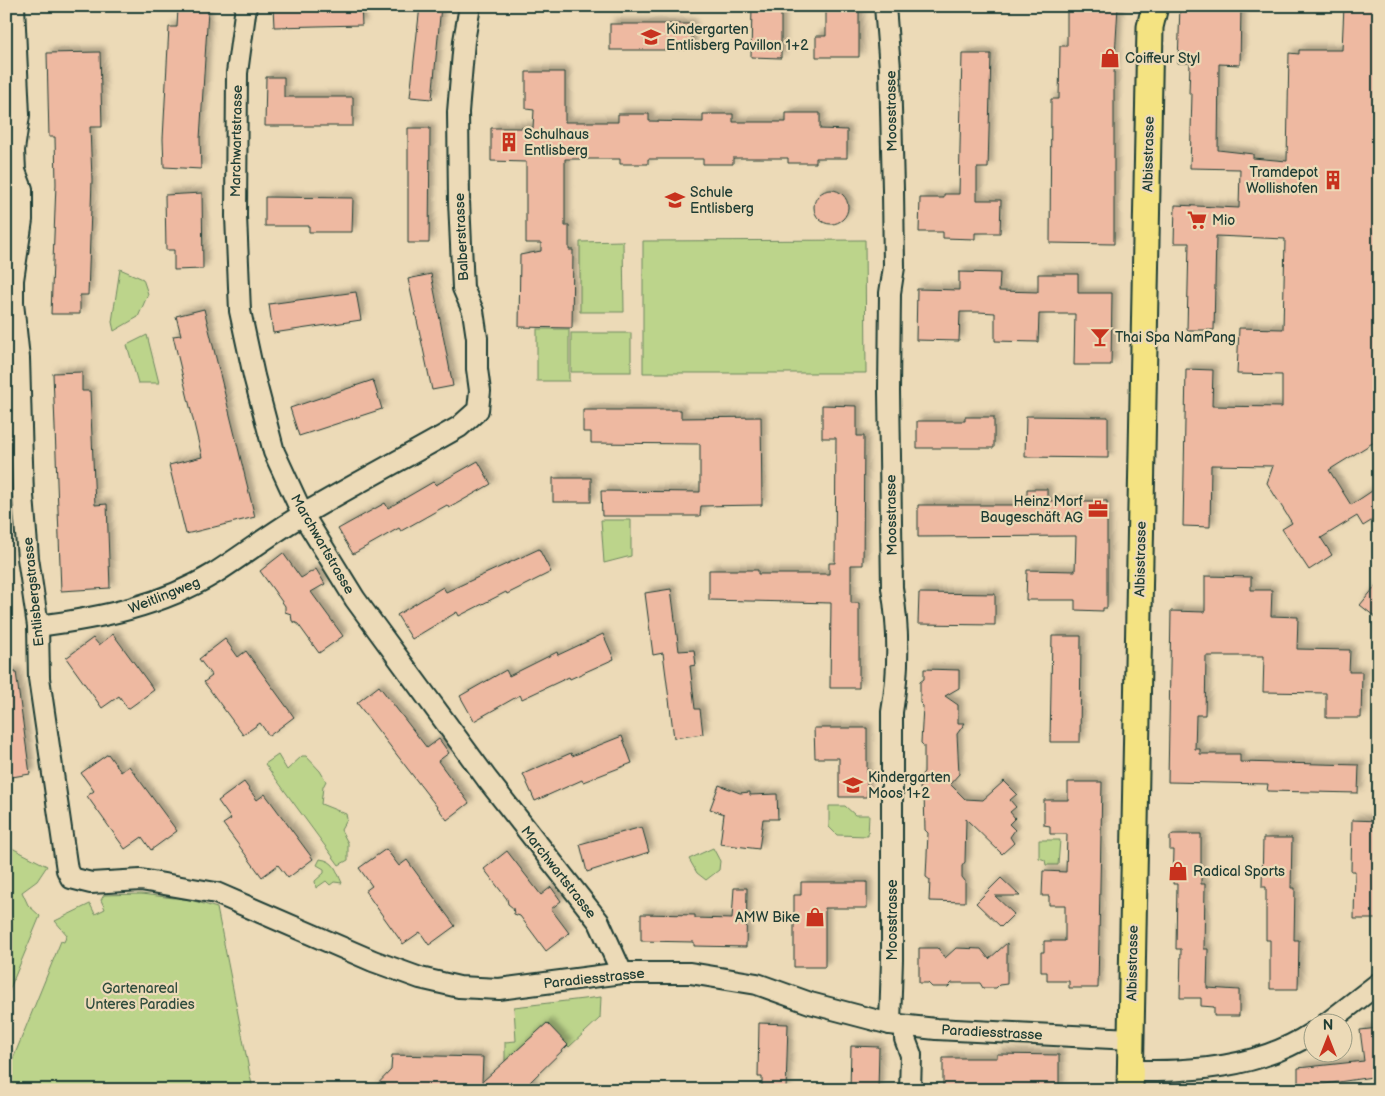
<svg xmlns="http://www.w3.org/2000/svg" width="1385" height="1096" font-family="'Balsamiq Sans',sans-serif">
<style>
.green{fill:#bcd48b;stroke:#6e8860}
.building{fill:#eeb9a1;stroke:#1f3d34;filter:url(#shadow)}
.lines{fill:none;stroke-linecap:round;stroke-linejoin:round}
.minor-casing{stroke:#1f3d34;stroke-width:24}
.major-casing{stroke:#1f3d34;stroke-width:29}
.minor{stroke:#ecdab7;stroke-width:20}
.major{stroke:#f4e382;stroke-width:25}
.labels{text-anchor:middle;stroke-width:4.5;stroke-linejoin:round;paint-order:stroke}
.poi-label{font-size:14px;fill:#1f3d34;stroke:#ecdab7;text-anchor:start}
.street-label{font-size:14px;fill:#1f3d34;stroke:#ecdab7}
.park-label{font-size:14px;fill:#2f4c3d;stroke:#ecdab7}
</style>
<defs>
<filter id="shadow"><feDropShadow dx="4.5" dy="-4.5" stdDeviation="2.5" flood-color="#0004"/></filter>
</defs>
<rect width="100%" height="100%" fill="#ecdab7"/>
<filter id="ink" filterUnits="userSpaceOnUse"><feTurbulence type="fractalNoise" baseFrequency=".02" numOctaves="2"/><feDisplacementMap in="SourceGraphic" scale="10" xChannelSelector="R" yChannelSelector="G"/><feConvolveMatrix kernelMatrix="1 2 1 2 8 2 1 2 1" color-interpolation-filters="sRGB"/></filter>
<g filter="url(#ink)">
<g class="green">
<polygon points="865,240 866,373 643,373 643,241"/>
<polygon points="623,241 624,312 580,312 580,242"/>
<polygon points="120,269 143,279 148,294 138,317 114,331 112,322"/>
<rect x="537" y="329" width="32" height="52"/>
<rect x="571" y="333" width="60" height="39"/>
<polygon points="147,335 159,383 138,383 127,345"/>
<polygon points="601,520 631,520 631,556 604,563"/>
<polygon points="278,755 287,770 302,756 306,756 320,771 326,781 323,787 321,804 346,814 347,819 341,830 348,843 348,860 339,865 265,764"/>
<polygon points="829,806 845,806 855,815 869,815 868,836 837,835 829,827"/>
<polygon points="1039,840 1060,840 1058,865 1046,865 1045,860 1039,858"/>
<polygon points="6,845 47,866 37,881 22,892 28,905 40,916 6,998"/>
<polygon points="713,848 720,861 719,870 706,880 697,873 689,859"/>
<path d="M320,859C335,861 336,870 342,883L334,882L330,885L326,881L316,888L315,881L324,873V869L317,865Z"/>
<polygon points="141,894 191,900 217,908 253,1090 6,1090 6,1076 61,941 64,942 67,935 55,921 90,904 95,914 105,909 101,900 104,895"/>
<polygon points="601,997 600,1018 569,1047 547,1023 505,1061 505,1042 516,1041 514,1007"/>
</g>
<g class="building">
<polygon points="273,6 361,6 362,25 274,27"/>
<polygon points="420,6 441,6 432,99 410,97"/>
<polygon points="752,6 781,6 781,58 751,57"/>
<polygon points="826,6 859,6 859,57 816,57 816,36 826,36"/>
<polygon points="1067,6 1118,6 1114,74 1114,244 1050,243 1051,99 1059,99 1060,46 1067,46"/>
<polygon points="1180,6 1241,6 1240,65 1219,64 1218,150 1253,154 1253,158 1287,161 1289,53 1299,54 1299,50 1342,50 1344,6 1379,6 1379,439 1329,470 1351,505 1372,491 1379,502 1379,516 1363,526 1357,516 1321,538 1332,555 1309,570 1282,529 1292,523 1267,483 1273,466 1211,465 1210,527 1183,526 1186,369 1213,370 1212,406 1282,407 1282,375 1237,374 1239,328 1283,329 1285,239 1216,236 1214,330 1187,330 1189,243 1174,243 1175,205 1239,208 1240,169 1190,168 1192,94 1189,94 1190,63 1178,63"/>
<polygon points="178,8 208,10 200,139 201,169 164,167 163,139 169,27 177,27"/>
<rect x="610" y="24" width="82" height="26"/>
<polygon points="100,52 102,127 90,127 92,180 88,295 80,295 80,314 51,314 56,184 55,137 49,137 47,53"/>
<polygon points="962,54 991,54 988,168 977,168 977,200 1001,200 1000,233 975,233 975,239 943,238 943,232 919,232 920,198 944,198 944,194 959,194"/>
<polygon points="526,72 565,72 565,122 618,122 618,114 649,114 649,121 703,122 703,114 733,114 733,122 786,122 786,113 820,113 820,129 847,130 847,158 816,158 816,163 788,163 788,158 733,158 733,164 703,164 703,159 648,159 648,164 620,164 620,159 565,159 565,226 569,226 569,250 573,250 572,328 519,327 520,255 541,251 541,243 526,243 526,162 491,161 491,128 533,128 534,110 526,109"/>
<polygon points="266,77 284,77 284,97 353,97 353,126 265,126"/>
<polygon points="408,128 430,128 429,243 408,243"/>
<circle cx="831" cy="207" r="17"/>
<polygon points="202,193 203,269 174,270 174,250 166,250 165,195"/>
<polygon points="265,197 353,198 352,232 309,232 309,226 265,226"/>
<polygon points="959,272 1000,273 999,291 1038,292 1038,274 1078,274 1078,293 1112,293 1111,365 1074,365 1075,314 1039,314 1038,342 995,341 995,313 978,312 960,312 959,341 916,340 917,289 959,290"/>
<polygon points="431,274 453,386 432,390 408,279"/>
<polygon points="356,292 361,320 273,333 269,304"/>
<polygon points="204,309 255,517 186,534 169,465 202,457 173,336 181,335 176,316"/>
<polygon points="82,372 82,391 90,391 95,505 107,504 110,588 61,591 53,373"/>
<polygon points="373,380 382,409 299,436 290,408"/>
<polygon points="822,405 857,406 857,436 864,436 863,565 851,565 851,603 859,603 859,688 830,688 831,603 709,600 709,570 758,570 758,574 829,574 829,563 835,563 836,438 822,438"/>
<polygon points="583,410 681,410 681,418 761,417 762,505 701,506 700,516 602,516 601,491 700,492 700,444 591,443 591,432 583,432"/>
<polygon points="1026,416 1108,417 1108,458 1025,457"/>
<polygon points="965,417 994,417 994,448 917,448 917,421 965,421"/>
<polygon points="478,461 491,484 449,508 447,505 401,531 399,528 353,554 338,529 385,503 388,508 433,482 436,485"/>
<rect x="553" y="478" width="38" height="24"/>
<polygon points="1027,489 1047,489 1047,501 1107,501 1107,608 1103,608 1103,611 1075,610 1075,600 1026,600 1027,570 1075,571 1076,536 918,537 918,505 1021,505 1021,500 1027,500"/>
<polygon points="539,549 551,572 507,594 506,592 459,616 457,612 412,639 397,615 443,587 446,592"/>
<polygon points="283,553 301,578 316,569 325,584 311,592 343,636 319,653 298,624 292,621 291,614 285,612 285,606 260,571"/>
<polygon points="1205,576 1251,577 1251,590 1272,590 1271,616 1298,617 1297,649 1350,650 1349,672 1362,672 1361,718 1326,718 1326,693 1263,692 1264,656 1206,656 1205,715 1196,715 1195,749 1200,749 1200,754 1240,754 1240,762 1359,765 1358,793 1267,791 1268,784 1168,782 1171,611 1205,612"/>
<polygon points="1379,582 1379,620 1360,605"/>
<polygon points="671,589 679,651 694,650 696,665 690,666 695,709 700,709 703,734 674,738 663,653 653,655 645,593"/>
<polygon points="919,593 995,594 995,625 918,624"/>
<polygon points="113,634 154,690 128,709 119,696 102,708 66,658 93,638 99,645"/>
<polygon points="603,634 614,659 570,679 569,677 522,699 520,695 474,721 460,696 506,670 509,676 557,652 558,655"/>
<polygon points="1052,636 1081,636 1080,742 1050,742"/>
<polygon points="225,639 238,657 246,651 294,717 269,736 260,723 243,735 204,682 212,676 199,659"/>
<polygon points="924,669 959,670 959,688 945,696 958,705 958,723 965,723 957,734 959,774 950,784 965,799 983,800 1004,781 1017,794 1010,800 1016,807 1010,812 1015,818 1009,824 1015,830 1010,837 1014,843 1002,854 966,819 965,862 962,866 962,877 965,881 965,902 929,901 930,880 926,877 928,833 925,830 924,793 920,789 920,777 924,772 924,746 921,743 923,706 920,703 920,682 924,679"/>
<polygon points="16,672 30,774 6,778 6,673"/>
<polygon points="379,686 427,748 439,739 449,753 438,761 469,803 447,820 357,703"/>
<polygon points="814,728 867,728 867,797 839,797 839,758 815,758"/>
<polygon points="622,736 632,763 583,782 582,780 535,801 523,774 571,753 572,756"/>
<polygon points="108,754 121,772 129,766 177,831 151,850 142,837 125,849 87,796 94,791 81,773"/>
<polygon points="244,782 257,800 265,794 313,859 288,878 278,865 262,877 223,824 231,819 218,801"/>
<polygon points="1068,782 1102,782 1098,988 1069,988 1069,981 1047,981 1047,972 1041,972 1041,952 1044,952 1044,941 1065,941 1065,905 1049,905 1049,896 1042,896 1043,871 1066,872 1067,834 1050,834 1050,826 1044,825 1044,800 1068,800"/>
<polygon points="719,785 740,793 750,792 750,795 777,794 778,819 763,819 759,849 720,844 724,814 710,809"/>
<polygon points="1352,820 1379,821 1379,919 1354,919 1355,871 1351,871"/>
<polygon points="642,827 649,852 587,872 580,844"/>
<polygon points="1173,834 1201,834 1201,884 1205,884 1204,949 1208,949 1207,988 1239,990 1239,1016 1214,1016 1214,1007 1201,1006 1201,998 1180,998 1181,949 1176,949 1177,884 1173,884 1174,850 1170,850 1170,836"/>
<polygon points="1263,838 1292,838 1291,888 1295,888 1294,940 1299,940 1298,989 1270,989 1270,940 1266,940 1266,887 1262,887"/>
<polygon points="386,849 399,866 407,860 455,926 429,945 420,932 403,944 365,891 372,886 359,868"/>
<polygon points="507,851 541,895 551,887 561,901 551,909 569,933 546,951 520,916 514,914 513,908 508,904 507,899 484,869"/>
<polygon points="1001,878 1020,896 995,896 1014,914 1001,927 976,903"/>
<polygon points="801,882 867,882 867,908 825,908 825,967 794,967 794,895 801,895"/>
<polygon points="734,888 747,888 746,947 694,946 694,942 641,941 641,914 695,915 695,918 732,919"/>
<polygon points="1007,943 1007,984 999,985 996,988 983,988 980,983 952,983 948,987 932,987 928,983 919,983 919,948 938,948 945,958 956,948 981,949 989,959"/>
<polygon points="547,1023 568,1045 530,1082 537,1090 372,1090 391,1070 392,1055 483,1057 482,1082"/>
<polygon points="759,1023 788,1024 786,1090 762,1090 762,1077 758,1077"/>
<polygon points="1379,1028 1379,1076 1298,1088 1298,1068 1364,1061 1360,1030"/>
<polygon points="851,1046 879,1047 878,1090 850,1090"/>
<polygon points="997,1054 1059,1055 1059,1090 943,1088 943,1058 997,1058"/>
</g>
<g class="lines">
<defs>
<g id="minor">
<polyline points="14,6 19,115 14,150 15,171 22,189 22,220 13,280 13,303 19,358 23,496 28,558 38,626 39,678 67,870 71,878 91,883 141,880 216,893 373,961 420,978 459,987 499,989 622,973 690,973 757,984 810,1003 890,1024 936,1029 1131,1039"/>
<polyline points="246,6 237,73 236,216 240,311 254,376 274,452 303,515 355,599 487,779 599,922 622,973"/>
<path d="M885,6L890,68L893,190L894,267L890,293L889,391L892,588C899,629 899,671 892,712V960L890,1024"/>
<path d="M38,626C100,618 161,606 215,573C245,554 273,532 304,514C355,484 408,456 459,427L478,410L480,391L477,369V338L473,311L463,288L459,201L458,112L464,41L470,6"/>
<polyline points="1326,1024 1379,983"/>
<polyline points="905,1026 905,1039 911,1055 910,1090"/>
<path d="M1130,1071C1192,1072 1259,1068 1312,1033"/>
</g>
<polyline id="major" points="1130,1090 1150,27 1155,6"/>
</defs>
<use href="#minor" class="minor-casing"/>
<use href="#major" class="major-casing"/>
<use href="#minor" class="minor"/>
<use href="#major" class="major"/>
</g>
</g>
<defs>
<symbol id="school-bare" viewBox="-9 -9 18 18"><path d="M0-5L7-2L0 1L-7-2ZM-4 1L0 2.5L4 1V4Q0 6-4 4Z" fill="#c8321e" stroke="#ecdab7" stroke-width="2.5" paint-order="stroke"/></symbol>
<symbol id="shop-bare" viewBox="-9 -9 18 18"><path d="M-5-2.5h2.3a2.7 3.5 0 0 1 5.4 0H5L5.5 6h-11ZM-1.5-2.5h3a1.5 2.3 0 0 0-3 0Z" fill="#c8321e" stroke="#ecdab7" stroke-width="2.5" paint-order="stroke"/></symbol>
<symbol id="building-bare" viewBox="-9 -9 18 18"><path d="M-4-6H4V6H1V3H-1V6H-4ZM-2.5-4.3h1.7v1.8h-1.7ZM.8-4.3h1.7v1.8H.8ZM-2.5-1h1.7V.8h-1.7ZM.8-1h1.7V.8H.8Z" fill="#c8321e" stroke="#ecdab7" stroke-width="2.5" paint-order="stroke"/></symbol>
<symbol id="supermarket-bare" viewBox="-9 -9 18 18"><path d="M-6-5.5h2.5l.6 2H6L4.5 2H-2.5L-4.4-4H-6ZM-1.5 3.2a1.3 1.3 0 1 0 .1 0ZM3 3.2a1.3 1.3 0 1 0 .1 0Z" fill="#c8321e" stroke="#ecdab7" stroke-width="2.5" paint-order="stroke"/></symbol>
<symbol id="bar-bare" viewBox="-9 -9 18 18"><path d="M-6-5H6L.8 .8V4.5H3.5V6h-7V4.5H-.8V.8Z" fill="#c8321e" stroke="#ecdab7" stroke-width="2.5" paint-order="stroke"/></symbol>
<symbol id="office-bare" viewBox="-9 -9 18 18"><path d="M-6-3h4V-5.5h4V-3h4V5H-6ZM-1-4.5V-3h2v-1.5ZM-6 0V1H6V0Z" fill="#c8321e" stroke="#ecdab7" stroke-width="2.5" paint-order="stroke"/></symbol>
</defs>
<g fill-rule="evenodd">
<use href="#school-bare" x="637" y="23" width="28" height="28"/>
<use href="#shop-bare" x="1096" y="44" width="28" height="28"/>
<use href="#building-bare" x="495" y="128" width="28" height="28"/>
<use href="#building-bare" x="1319" y="166" width="28" height="28"/>
<use href="#school-bare" x="661" y="186" width="28" height="28"/>
<use href="#supermarket-bare" x="1183" y="206" width="28" height="28"/>
<use href="#bar-bare" x="1086" y="323" width="28" height="28"/>
<use href="#office-bare" x="1084" y="495" width="28" height="28"/>
<use href="#school-bare" x="839" y="771" width="28" height="28"/>
<use href="#shop-bare" x="1164" y="857" width="28" height="28"/>
<use href="#shop-bare" x="801" y="903" width="28" height="28"/>
</g>
<g class="labels">
<g class="poi-label">
<text x="666" y="34">Kindergarten<tspan x="666" dy="16">Entlisberg Pavillon 1+2</tspan></text>
<text x="1125" y="63">Coiffeur Styl</text>
<text x="524" y="139">Schulhaus<tspan x="524" dy="16">Entlisberg</tspan></text>
<text x="1318" y="177" text-anchor="end">Tramdepot<tspan x="1318" dy="16">Wollishofen</tspan></text>
<text x="690" y="197">Schule<tspan x="690" dy="16">Entlisberg</tspan></text>
<text x="1212" y="225">Mio</text>
<text x="1115" y="342">Thai Spa NamPang</text>
<text x="1083" y="506" text-anchor="end">Heinz Morf<tspan x="1083" dy="16">Baugeschäft AG</tspan></text>
<text x="868" y="782">Kindergarten<tspan x="868" dy="16">Moos 1+2</tspan></text>
<text x="1193" y="876">Radical Sports</text>
<text x="800" y="922" text-anchor="end">AMW Bike</text>
</g>
<g class="street-label">
<text transform="translate(891 111) rotate(-91)" y="5">Moosstrasse</text>
<text transform="translate(236 141) rotate(-89)" y="5">Marchwartstrasse</text>
<text transform="translate(1148 154) rotate(-89)" y="5">Albisstrasse</text>
<text transform="translate(461 237) rotate(-93)" y="5">Balberstrasse</text>
<text transform="translate(891 515) rotate(-91)" y="5">Moosstrasse</text>
<text transform="translate(323 544) rotate(60)" y="5">Marchwartstrasse</text>
<text transform="translate(1140 559) rotate(-89)" y="5">Albisstrasse</text>
<text transform="translate(33 592) rotate(-96)" y="5">Entlisbergstrasse</text>
<text transform="translate(164 595) rotate(-22)" y="5">Weitlingweg</text>
<text transform="translate(559 872) rotate(52)" y="5">Marchwartstrasse</text>
<text transform="translate(892 920) rotate(-90)" y="5">Moosstrasse</text>
<text transform="translate(1132 963) rotate(-89)" y="5">Albisstrasse</text>
<text transform="translate(594 978) rotate(-6)" y="5">Paradiesstrasse</text>
<text transform="translate(992 1032) rotate(3)" y="5">Paradiesstrasse</text>
</g>
<g class="park-label">
<text x="140" y="993">Gartenareal<tspan x="140" dy="16">Unteres Paradies</tspan></text>
</g>
</g>
<rect width="1385" height="1096" fill="none" stroke="#ecdab7" stroke-width="25"/>
<rect x="12" y="12" width="1360" height="1071" fill="none" stroke="#1f3d34" stroke-width="2" filter="url(#ink)"/>
<g transform="translate(1328 1038)"><circle r="24" fill="#ecdab7" stroke="#9a9b83"/>
<path d="M0-4L9 19L0 12L-9 19Z" fill="#c8321e"/>
<text y="-8" font-size="14" font-weight="bold" text-anchor="middle" fill="#1f3d34">N</text>
</g>
</svg>
